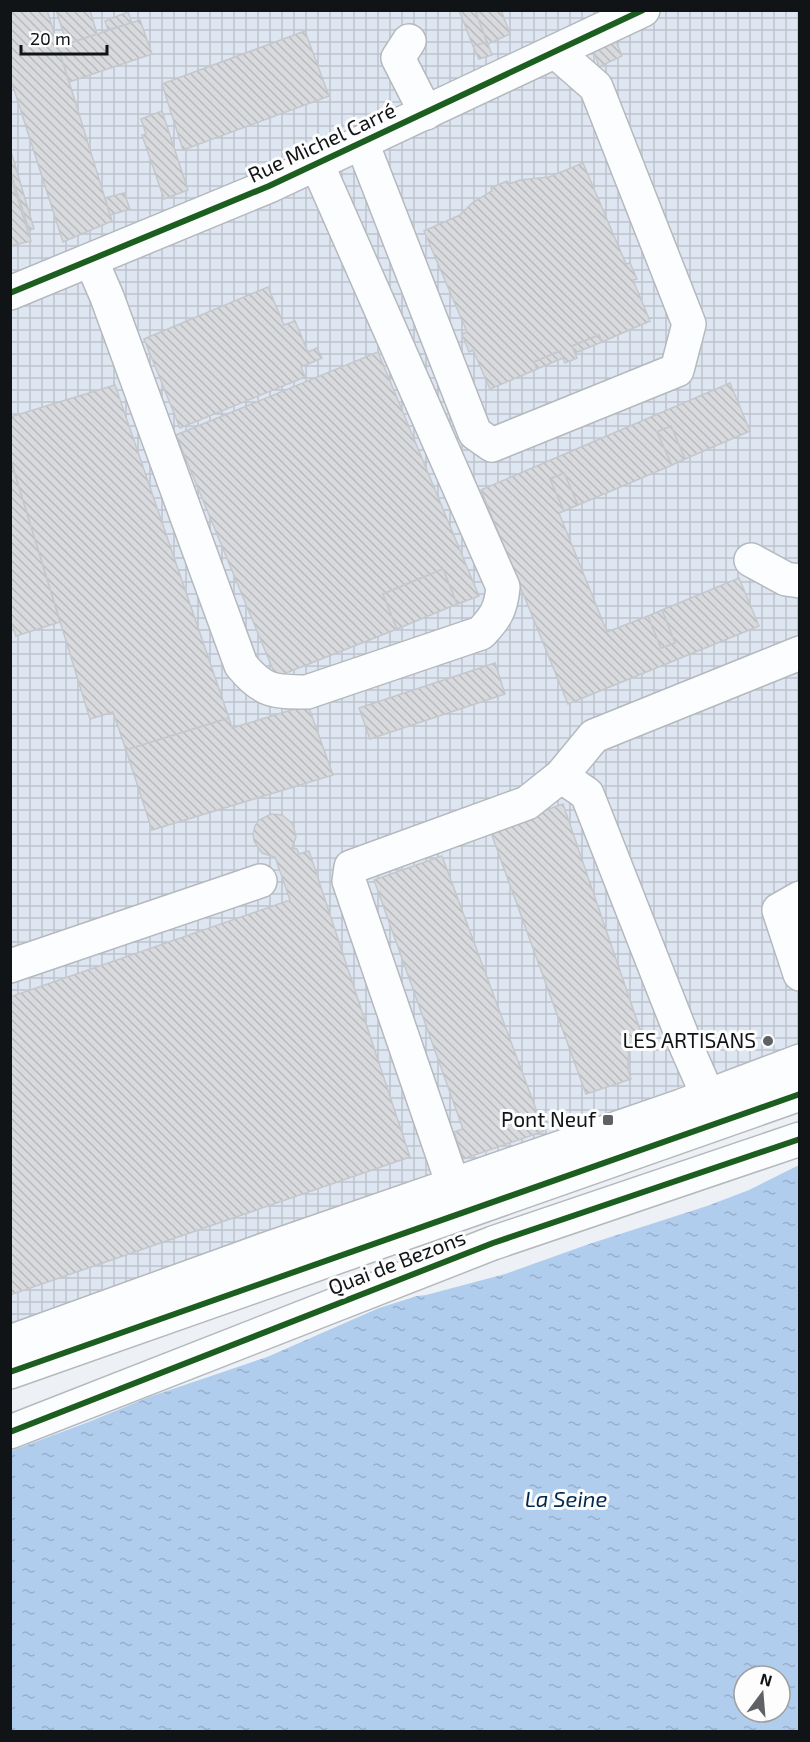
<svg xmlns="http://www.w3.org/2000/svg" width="810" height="1742" font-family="'Exo 2',sans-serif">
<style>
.industrial{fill:url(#industrial-grid)}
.water{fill:url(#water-ripples);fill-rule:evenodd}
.building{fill:url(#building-back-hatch);stroke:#c4c8cc;stroke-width:1.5}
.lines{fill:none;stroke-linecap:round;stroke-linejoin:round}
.minor-casing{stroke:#b5b9bd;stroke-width:36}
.major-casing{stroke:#b5b9bd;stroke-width:36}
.minor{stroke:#fcfdfe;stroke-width:33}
.major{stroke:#fcfdfe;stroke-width:33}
.cycleway-casing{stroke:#fdfdfd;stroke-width:10}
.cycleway{stroke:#1b5e20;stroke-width:6}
.poi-dot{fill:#5e6165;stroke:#fdfdfd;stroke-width:2}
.labels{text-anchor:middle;stroke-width:6;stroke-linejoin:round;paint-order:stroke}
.street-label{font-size:21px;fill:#111417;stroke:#fdfdfd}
.poi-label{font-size:21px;fill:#111417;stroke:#fdfdfd;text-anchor:end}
.water-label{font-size:22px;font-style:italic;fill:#002951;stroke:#fdfdfd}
</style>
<defs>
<pattern id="industrial-grid" width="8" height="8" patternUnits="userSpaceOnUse" patternTransform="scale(1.5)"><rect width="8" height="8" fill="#dde6f1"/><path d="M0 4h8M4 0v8" fill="none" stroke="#bdc4ce"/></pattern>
<pattern id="water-ripples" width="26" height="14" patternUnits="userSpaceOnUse" patternTransform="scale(1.5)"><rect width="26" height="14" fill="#b1cdee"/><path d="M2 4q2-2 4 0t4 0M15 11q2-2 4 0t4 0" fill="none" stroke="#97afcb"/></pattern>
<pattern id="building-back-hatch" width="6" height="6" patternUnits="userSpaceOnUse" patternTransform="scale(1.5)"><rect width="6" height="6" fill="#d8dade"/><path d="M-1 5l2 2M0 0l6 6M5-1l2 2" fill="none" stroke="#b8babe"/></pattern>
</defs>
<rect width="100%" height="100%" fill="#edf1f6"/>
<polygon class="industrial" points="11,11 799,11 799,1044 11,1328"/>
<path class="water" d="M799,1165V1731H11V1451L91,1421L149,1397L267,1357L379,1308L417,1296L426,1295L505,1274L589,1244L707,1206L749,1190ZM744,1676H780V1712H744Z"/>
<g class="building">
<polygon points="10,10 47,10 112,221 63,242 10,77"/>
<polygon points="56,10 90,10 97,34 67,44"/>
<polygon points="459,10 475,10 487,42 473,46"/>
<polygon points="482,10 501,10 510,34 488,44 476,13"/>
<polygon points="128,12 132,23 108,30 105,21"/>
<polygon points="140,20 152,54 69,82 58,47"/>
<polygon points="305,31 329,96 183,150 162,84"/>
<polygon points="616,41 622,56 599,67 594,52"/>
<polygon points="487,42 492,55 479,59 473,46"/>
<polygon points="162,111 188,190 164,199 142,135 146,134 141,119"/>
<polygon points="10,148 34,229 29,230 10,170"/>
<polygon points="583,163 626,264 630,263 637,279 633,280 650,321 602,342 599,335 572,346 577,358 565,363 560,351 534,362 537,369 490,389 473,350 469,352 462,334 467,332 424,231 460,215 472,203 492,191 491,188 507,181 509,184 520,180 549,177"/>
<polygon points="10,175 31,241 10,246"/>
<polygon points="124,193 130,209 110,215 105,198"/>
<polygon points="268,287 284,325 295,321 308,352 317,348 322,358 301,367 305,377 180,428 144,339"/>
<polygon points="599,335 602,342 575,353 572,346"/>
<polygon points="560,351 563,358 537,369 534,362"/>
<polygon points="378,352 479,596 457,604 443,569 383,594 397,629 276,677 176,435"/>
<polygon points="730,383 750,431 685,459 671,426 657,432 672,465 578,505 564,473 550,479 564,511 559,513 607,632 648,616 661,648 675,643 662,610 739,578 759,626 568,704 481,490"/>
<polygon points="115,385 229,718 126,750 113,712 90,719 10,458 10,417"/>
<polygon points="671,426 685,459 672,465 657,432"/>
<polygon points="10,458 60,622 16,636 10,619"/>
<polygon points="564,473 578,505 564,511 550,479"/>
<polygon points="443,569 457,604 397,629 383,594"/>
<polygon points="662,610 675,643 661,648 648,616"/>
<polygon points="495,663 505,694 370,739 359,708"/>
<polygon points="308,705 333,775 152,830 126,750 229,718 232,728"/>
<polygon points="563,804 644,1041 629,1046 628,1070 631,1079 586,1094 490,830"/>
<polygon points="271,814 282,815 293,824 296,837 292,848 297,849 299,854 309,851 410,1157 10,1295 10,997 290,900 275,857 262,853 254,841 253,834 255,826 259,820"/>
<polygon points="442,856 544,1131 463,1159 454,1132 463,1129 374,880"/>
</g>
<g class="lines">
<defs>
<g id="minor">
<polyline points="409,41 398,58 426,113"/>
<polyline points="362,143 475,433 492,445 677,370 689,324 596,87 556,52"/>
<path d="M91,260L107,297L241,665C263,692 274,692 307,692L481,633C496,617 501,609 503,587L317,164"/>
<polyline points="10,293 269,186 643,10"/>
<polyline points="751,560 786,579 800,581"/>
<polyline points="561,776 587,794 686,1046 708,1096"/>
<polyline points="800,898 779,910 800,974"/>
<polyline points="10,966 260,881"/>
<polyline points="453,1185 349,881 351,867 527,803 561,776 594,736 800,653"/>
</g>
<g id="major">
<polyline points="10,1342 267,1249 681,1106 800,1061"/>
<polyline points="10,1372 800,1094"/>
<polyline points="10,1432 493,1243 800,1139"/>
</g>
</defs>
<use href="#minor" class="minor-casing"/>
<use href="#major" class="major-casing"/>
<use href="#minor" class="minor"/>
<use href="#major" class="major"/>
<defs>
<g id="cycleway">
<polyline points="10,293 269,186 643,10"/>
<polyline points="10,1372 800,1094"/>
<polyline points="10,1432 493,1243 800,1139"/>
</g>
</defs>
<use href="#cycleway" class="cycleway-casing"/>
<use href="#cycleway" class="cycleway"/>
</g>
<g class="poi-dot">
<circle cx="768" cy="1041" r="6"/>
<rect x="602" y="1114" width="12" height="12" rx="3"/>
</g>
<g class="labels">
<g class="street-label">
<text transform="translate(322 143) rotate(-25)" y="7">Rue Michel Carré</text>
<text transform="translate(397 1263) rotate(-21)" y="7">Quai de Bezons</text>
</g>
<g class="poi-label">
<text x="756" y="1048">LES ARTISANS</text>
<text x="596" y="1127">Pont Neuf</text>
</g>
<g class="water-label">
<text x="566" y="1507">La Seine</text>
</g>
</g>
<rect width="810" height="1742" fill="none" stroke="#111417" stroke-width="24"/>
<g transform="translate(762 1694) rotate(16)"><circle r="28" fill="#fdfdfd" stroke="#9fa0a1" stroke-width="1.5"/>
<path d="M0-4.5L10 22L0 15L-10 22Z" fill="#5e6165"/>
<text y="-9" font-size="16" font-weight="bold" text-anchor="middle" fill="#111417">N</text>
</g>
<path d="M21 45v9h86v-9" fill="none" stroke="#111417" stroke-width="3"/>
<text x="30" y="45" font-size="18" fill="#111417" stroke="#fdfdfd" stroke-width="4.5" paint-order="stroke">20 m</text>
</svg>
